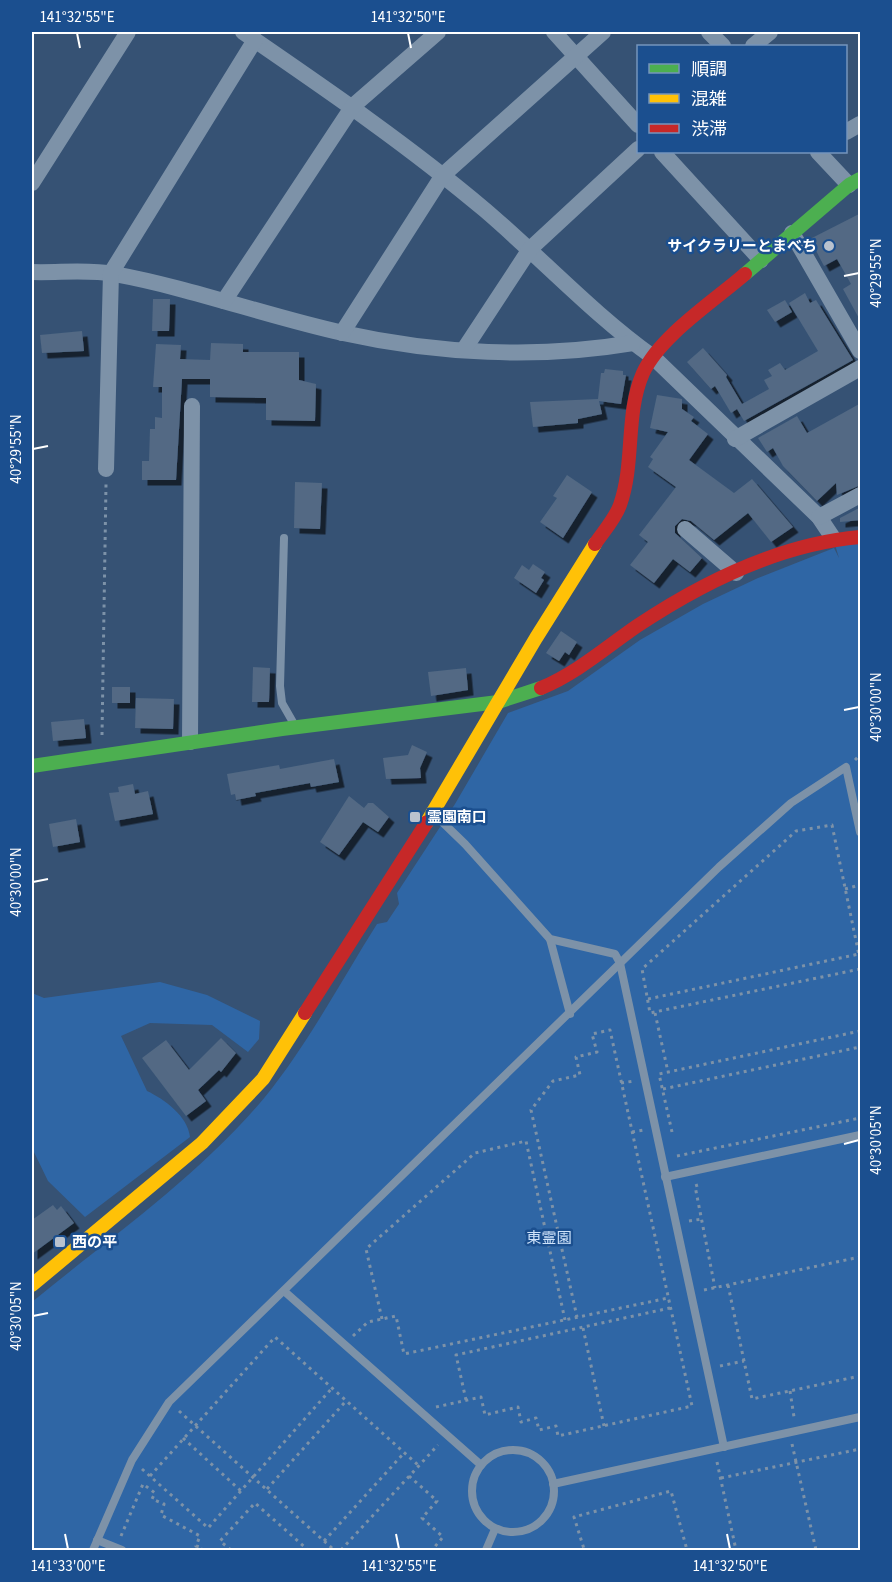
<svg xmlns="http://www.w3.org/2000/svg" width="892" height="1582" font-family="'Source Sans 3','Noto Sans JP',sans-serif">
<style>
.green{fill:#2f66a5}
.building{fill:#526984;filter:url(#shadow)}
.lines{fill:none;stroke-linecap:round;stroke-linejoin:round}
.path{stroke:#7d92a8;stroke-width:3;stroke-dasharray:3 4.5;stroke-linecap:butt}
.lane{stroke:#7d92a8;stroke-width:8}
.street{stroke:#7d92a8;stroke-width:16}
.fast{stroke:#4caf50;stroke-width:14}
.slow{stroke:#ffc107;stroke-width:14}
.jam{stroke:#c62828;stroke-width:14}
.ticks{fill:none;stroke:#fff;stroke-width:2}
.poi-dot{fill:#b9c2ce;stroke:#1b4f8f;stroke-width:2}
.labels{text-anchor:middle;stroke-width:5;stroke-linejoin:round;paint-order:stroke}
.poi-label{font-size:15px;font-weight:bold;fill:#fff;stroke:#1b4f8f;text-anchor:start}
.park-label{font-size:15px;fill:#cfe3fa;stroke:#1b4f8f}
.neatline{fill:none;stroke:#fff;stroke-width:2}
.ticks-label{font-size:15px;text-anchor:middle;fill:#fff}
</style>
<defs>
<filter id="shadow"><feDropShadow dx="5.5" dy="5.5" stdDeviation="0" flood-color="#0009"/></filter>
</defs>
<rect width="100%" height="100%" fill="#365274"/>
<g class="green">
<path d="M860,537V1550H32V1302C111,1237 199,1176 265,1097C308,1044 341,981 377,924L387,922L399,904L397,893L455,804L508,713L568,691L640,640L703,604L758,578L834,548L839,558L833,538Z"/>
<path d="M160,982L207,995L260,1021L259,1039L248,1052L212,1025L150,1023L121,1036L147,1091C164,1099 188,1116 190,1137L85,1217L48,1181L32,1148V993L44,998Z"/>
</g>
<g class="building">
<polygon points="861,213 861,322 843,289 851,284 837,259 824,266 810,239"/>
<polygon points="805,293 810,303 816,300 853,360 744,421 737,409 731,413 715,386 711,389 687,362 703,348 727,375 726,377 742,404 769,389 764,380 772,376 768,370 780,363 785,370 818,351 789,303"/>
<polygon points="153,299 170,299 169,331 152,331"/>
<polygon points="785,300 792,312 775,322 767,310"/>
<polygon points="82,331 84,351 42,353 40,335"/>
<polygon points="211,343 243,344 243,352 299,352 299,380 316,384 315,421 266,420 266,398 210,397 210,379 182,379 176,480 142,480 142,461 149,461 150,429 155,429 155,417 162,418 162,387 153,387 156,344 181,345 180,359 210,360"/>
<polygon points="605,369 623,371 623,375 626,375 621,404 599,401 602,414 578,419 578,423 533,427 530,402 598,399 601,373 604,373"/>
<polygon points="657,395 682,399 682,409 694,417 691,421 708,434 689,460 734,493 752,479 793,527 771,542 748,513 714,540 691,521 682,519 675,526 675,533 702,558 690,572 673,559 654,583 630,565 648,542 639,535 676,487 648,467 653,459 650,457 668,432 650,428"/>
<polygon points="861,403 861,485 837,495 836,483 817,501 783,466 773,448 767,452 758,438 797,416 807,433"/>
<polygon points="567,475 592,492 563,538 540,522 557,498 553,496"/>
<polygon points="295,482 322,483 320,529 294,528"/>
<polygon points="861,507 861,520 840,522 840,518"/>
<polygon points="533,564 545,572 541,578 544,580 536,593 514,578 522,565 529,570"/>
<polygon points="561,631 577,642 569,655 565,652 559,661 546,653"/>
<polygon points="253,667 270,668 269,702 252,702"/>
<polygon points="466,668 468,690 431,696 428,672"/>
<rect x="112" y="687" width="18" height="16"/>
<polygon points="136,698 174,699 173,729 135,728"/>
<polygon points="84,719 86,738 53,741 51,722"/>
<polygon points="412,745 427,752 420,768 421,778 386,779 383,758 408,755"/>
<polygon points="334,759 339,782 311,787 310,783 255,793 256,796 236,800 235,794 231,795 227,774 279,765 280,769"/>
<polygon points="133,784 135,794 148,791 153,814 115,821 109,793 119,792 118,787"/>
<polygon points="349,796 364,808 368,803 373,803 389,817 378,832 363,822 339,855 320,842"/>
<polygon points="76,819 80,842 53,847 49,824"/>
<polygon points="221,1038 236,1053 221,1072 219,1070 198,1090 206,1101 186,1116 142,1058 166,1040 189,1070"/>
<polygon points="53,1205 57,1210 61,1206 74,1223 32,1254 32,1220"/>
</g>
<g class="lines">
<g class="path">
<polyline points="102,735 106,484"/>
<polyline points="855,760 860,755"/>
<polyline points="845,889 860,885"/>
<polyline points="860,960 832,825 796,831 642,969 650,1013 860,969"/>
<polyline points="648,999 859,954"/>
<polyline points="655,1013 668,1072"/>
<polyline points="621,1083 634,1081"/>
<polyline points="663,1089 860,1047"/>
<polyline points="632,1132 644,1130"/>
<polyline points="672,1132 659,1074 860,1031"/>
<polyline points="677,1156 860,1118"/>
<polyline points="698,1185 695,1186 715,1288"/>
<polyline points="689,1221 702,1219"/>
<polyline points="728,1285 752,1399 860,1376"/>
<polyline points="704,1290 860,1257"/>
<polyline points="382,1319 366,1249 475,1153 526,1141 565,1320"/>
<polyline points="583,1328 604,1426"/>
<polyline points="353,1336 368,1322 396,1316 404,1354 668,1298"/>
<polyline points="720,1366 744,1361"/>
<polyline points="790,1391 794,1417"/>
<polyline points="466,1400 456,1355 670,1308"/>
<polyline points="436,1407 481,1397 485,1415 518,1407 521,1422 536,1418 539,1430 556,1426 558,1436 692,1406 610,1030 592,1034 597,1052 576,1057 580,1075 553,1081 531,1110 577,1317"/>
<polyline points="179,1411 334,1550"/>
<polyline points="183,1438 241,1491"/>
<polyline points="792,1444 816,1550"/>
<polyline points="717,1462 736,1550"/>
<polyline points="142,1469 208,1528 332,1388"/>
<polyline points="150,1476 275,1337 418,1465"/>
<polyline points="409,1476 437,1501 422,1518 443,1537 432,1550"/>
<polyline points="721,1478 860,1449"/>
<polyline points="267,1489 346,1401"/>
<polyline points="121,1536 143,1484 155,1493 152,1499 164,1504 161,1515 200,1536 196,1546 203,1548 202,1550"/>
<polyline points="324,1541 404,1453"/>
<polyline points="231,1550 220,1541 255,1503 308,1550"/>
<polyline points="341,1550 438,1445"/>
<polyline points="578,1550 584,1549 574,1517 671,1491 687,1550"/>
</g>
<g class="lane">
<polyline points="284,538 280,686 282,703 294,724"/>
<polyline points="435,815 465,844 550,939 615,954 620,963 724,1447"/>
<polyline points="550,939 570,1014"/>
<polyline points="665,1177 860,1135"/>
<polyline points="284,1291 481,1465"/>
<circle cx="513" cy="1491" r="41"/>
<polyline points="553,1484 860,1417"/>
<polyline points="97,1540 122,1550"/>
<polyline points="93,1550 132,1460 169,1402 719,867 791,803 846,767 860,832"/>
<polyline points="486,1550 495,1529"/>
</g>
<g class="street">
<path d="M243,32C326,89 408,145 485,210C540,257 595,316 653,357L819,517L833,538"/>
<polyline points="554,32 638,125"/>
<polyline points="709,32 723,46"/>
<polyline points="753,46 770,32"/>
<polyline points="846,132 860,124"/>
<polyline points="662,152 761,260"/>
<polyline points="818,152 849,185"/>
<polyline points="32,183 128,32"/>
<polyline points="792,233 860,351"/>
<path d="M32,272C58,273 88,269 114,274C191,288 266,316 343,333C437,354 539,359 633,343"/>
<polyline points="224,301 353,106 438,32"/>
<polyline points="342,333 443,175 603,32"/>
<polyline points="465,348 530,249 638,149"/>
<polyline points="735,439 860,368"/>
<polyline points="106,469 111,273 255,40"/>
<polyline points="819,517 860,495"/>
<polyline points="685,529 736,573"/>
<polyline points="190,742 192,406"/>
</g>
<g class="fast">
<polyline points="745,274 849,185 860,179"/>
<polyline points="32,766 282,729 498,702 541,688"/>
</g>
<g class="slow">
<polyline points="427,822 536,638 595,544"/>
<polyline points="32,1285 202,1143 263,1079 305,1013"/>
</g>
<g class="jam">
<path d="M595,544C603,532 615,519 620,505C635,463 625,414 643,373C660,336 714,301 745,274"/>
<path d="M541,688C577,673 605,648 637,626C703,582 780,544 860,537"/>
<polyline points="305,1013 427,822"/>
</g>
</g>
<path class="ticks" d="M77,33L80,48M408,33L411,48M844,276L859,273M33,449L48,446M844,710L859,707M33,882L48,879M844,1144L859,1140M33,1316L48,1313M65,1534L68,1549M396,1534L399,1549M727,1534L730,1549"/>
<g class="poi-dot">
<circle cx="829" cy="246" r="6"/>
<rect x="409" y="811" width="12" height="12" rx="3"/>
<rect x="54" y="1236" width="12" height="12" rx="3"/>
</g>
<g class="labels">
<g class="poi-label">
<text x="817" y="251" text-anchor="end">サイクラリーとまべち</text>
<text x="427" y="822">霊園南口</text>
<text x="72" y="1247">西の平</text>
</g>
<g class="park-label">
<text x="549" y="1243">東霊園</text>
</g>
</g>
<rect width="892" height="1582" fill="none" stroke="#1b4f8f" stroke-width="66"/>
<rect x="637" y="45" width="210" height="108" fill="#1b4f8f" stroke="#7695bc" stroke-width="1.5"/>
<rect x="649" y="64" width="30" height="9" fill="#4caf50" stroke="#7695bc" stroke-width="1.5"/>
<text x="691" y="75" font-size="18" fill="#ffffff">順調</text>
<rect x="649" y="94" width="30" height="9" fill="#ffc107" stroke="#7695bc" stroke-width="1.5"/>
<text x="691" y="105" font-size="18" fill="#ffffff">混雑</text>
<rect x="649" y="124" width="30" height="9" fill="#c62828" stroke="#7695bc" stroke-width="1.5"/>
<text x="691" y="135" font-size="18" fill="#ffffff">渋滞</text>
<rect x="33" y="33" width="826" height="1516" class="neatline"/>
<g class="ticks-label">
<text x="77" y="22">141°32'55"E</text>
<text x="408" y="22">141°32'50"E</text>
<text transform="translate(876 273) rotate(-90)" y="5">40°29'55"N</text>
<text transform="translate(16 449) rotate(-90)" y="5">40°29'55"N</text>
<text transform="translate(876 707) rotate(-90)" y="5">40°30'00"N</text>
<text transform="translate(16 882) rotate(-90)" y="5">40°30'00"N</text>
<text transform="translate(876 1140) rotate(-90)" y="5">40°30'05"N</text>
<text transform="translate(16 1316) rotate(-90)" y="5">40°30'05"N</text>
<text x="68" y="1571">141°33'00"E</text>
<text x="399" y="1571">141°32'55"E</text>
<text x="730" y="1571">141°32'50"E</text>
</g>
</svg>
